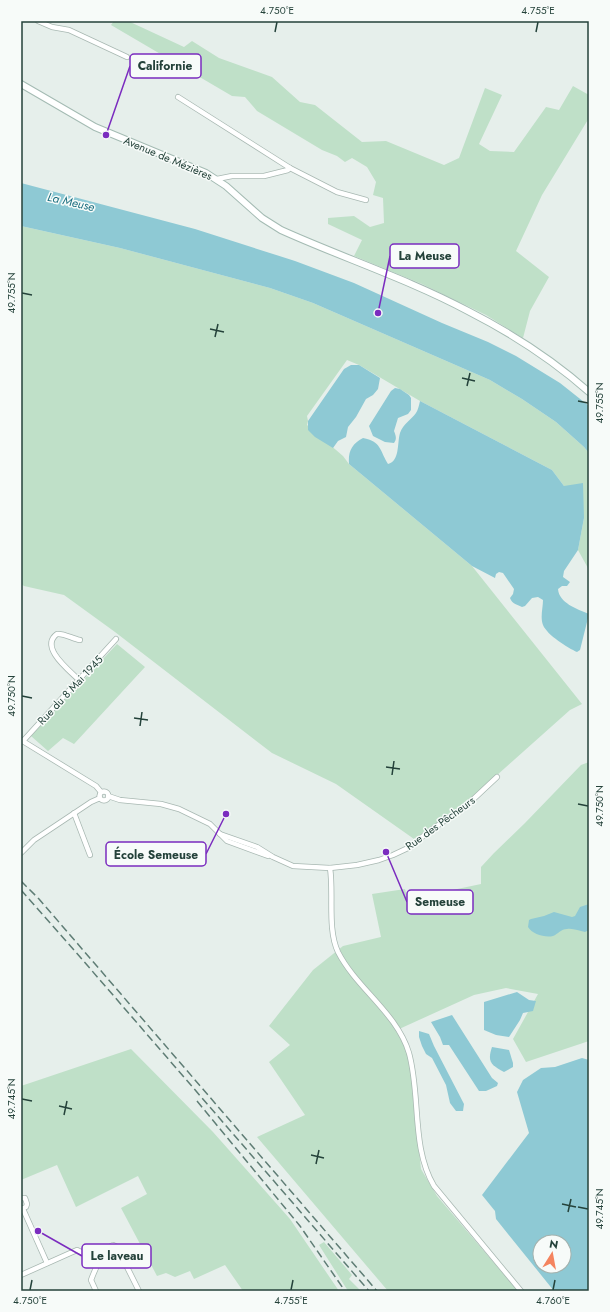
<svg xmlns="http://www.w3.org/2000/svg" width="610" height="1312" font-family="Jost,sans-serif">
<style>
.green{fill:#bfe0c8}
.water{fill:#8ec9d4;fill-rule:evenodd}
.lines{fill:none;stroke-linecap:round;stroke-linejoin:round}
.minor-casing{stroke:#a8b8b2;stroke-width:6}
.secondary-casing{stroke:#a4bbb3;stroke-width:8}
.minor{stroke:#fff;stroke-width:4.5}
.secondary{stroke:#fff;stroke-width:6}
.rail{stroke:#5f7d75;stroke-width:1.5;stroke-dasharray:8 4;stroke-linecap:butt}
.ticks{fill:none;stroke:#24423a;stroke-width:1.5}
.labels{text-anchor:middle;stroke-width:3;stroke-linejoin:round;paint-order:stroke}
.street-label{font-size:11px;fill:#24423a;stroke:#f7fbf9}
.water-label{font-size:12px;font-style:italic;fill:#1c6f80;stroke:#f7fbf9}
.leader{fill:none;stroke:#7b2cbf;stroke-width:1.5}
.callout-dot{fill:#7b2cbf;stroke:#f7fbf9;stroke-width:1.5}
.callout{fill:#f7fbf9;stroke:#7b2cbf;stroke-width:1.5}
.callout-label{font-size:12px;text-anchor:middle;font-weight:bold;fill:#24423a}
.neatline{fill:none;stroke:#24423a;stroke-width:1.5}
.ticks-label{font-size:10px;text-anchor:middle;fill:#24423a}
</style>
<rect width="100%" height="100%" fill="#e6efeb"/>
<g class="green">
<polygon points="114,21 128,21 184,47 192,41 219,58 272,77 300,102 315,105 362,142 386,141 444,165 459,158 485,88 502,95 479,144 490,151 514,152 546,107 559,110 573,86 589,95 589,118 542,195 516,251 549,277 530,311 523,338 486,315 422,284 354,256 362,240 328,224 328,218 354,216 370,227 384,223 383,198 373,195 376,182 367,167 352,158 345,162 337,156 322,150 257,111 245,97 232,96 111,25"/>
<polygon points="21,226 120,248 270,288 313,303 490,380 522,399 556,422 584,447 589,453 589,570 578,550 584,518 564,486 552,470 420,401 359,365 347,360 307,416 308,421 307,425 343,456 349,464 472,566 582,704 570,710 459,809 414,839 336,784 272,753 115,632 64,595 24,586 21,584"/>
<polygon points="117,644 145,667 74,744 63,738 48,751 31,736"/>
<polygon points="589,762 589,1041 526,1062 513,1039 538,994 506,988 474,995 397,1030 409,1055 421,1169 437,1196 518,1291 388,1291 257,1137 305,1115 269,1062 290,1045 269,1026 313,970 343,946 381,937 372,894 405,889 409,905 445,907 443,892 481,884 481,867 494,853 525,823 581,765"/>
<polygon points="131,1049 213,1132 290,1219 339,1291 243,1291 225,1265 194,1279 190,1271 175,1277 166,1273 157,1276 121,1208 147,1194 138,1176 76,1207 57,1165 21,1180 21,1086"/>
<polygon points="324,1242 352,1275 349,1279 361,1291 348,1291 319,1245"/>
</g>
<g class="water">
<polygon points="21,183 195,229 295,261 354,283 442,323 488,342 516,356 560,383 589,406 589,453 584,447 556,422 522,399 490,380 313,303 270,288 120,248 21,226"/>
<polygon points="351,365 359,365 380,378 378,389 373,395 366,399 356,417 348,427 346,437 338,441 333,448 315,437 308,430 308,421 344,369"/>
<path d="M395,388L400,389L409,395L411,398V410L408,414L398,418L394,431C396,436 397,439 394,443L385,442L373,436L369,426L391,391Z"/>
<path d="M420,401L552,470L564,486L583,483L584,518L578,550L564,571L563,577L570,582L567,586H562L558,589C559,603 577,609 589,614L580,650L577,652C568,648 547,635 543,625C540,617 543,608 543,600L538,597L532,598L525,606L522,607C518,605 512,604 510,598L513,594L514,589L503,573L499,572L496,574L495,578L472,566L349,464C348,451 352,444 363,438C381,441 380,451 388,464C400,461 397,443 400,433C403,424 411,420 416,413C418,410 419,405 420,401Z"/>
<path d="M589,904V930L585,932C579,931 573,928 567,929C561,929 558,934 553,936C545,938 532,934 528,927L529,920L531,919L544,916L554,912L572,917L575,916L580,907Z"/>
<polygon points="517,992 529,1000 536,1001 533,1011 523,1013 520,1020 509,1037 496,1035 484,1030 484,1002"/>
<polygon points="452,1015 492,1078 498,1083 497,1086 486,1091 479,1091 449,1045 443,1045 440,1037 431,1022"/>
<polygon points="419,1031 429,1034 434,1046 464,1104 463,1111 456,1111 450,1103 446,1085 432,1058 426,1054 422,1046 419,1037"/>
<path d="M492,1047L509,1050L513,1063V1067L504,1072C491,1065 487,1062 492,1047Z"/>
<path d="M582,1058L589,1060V1291H554L496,1219L495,1211L482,1195L529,1133L517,1092L523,1080L541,1068L555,1067ZM540,1242H564V1266H540Z"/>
</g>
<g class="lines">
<defs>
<g id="minor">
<polyline points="38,21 52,27 69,30 127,57"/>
<polyline points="178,97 290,168 337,192 366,200"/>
<polyline points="217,179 232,176 264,176 288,170 290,168"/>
<path d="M79,680C69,670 39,647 57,634C64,633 73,639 80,640"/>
<polyline points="21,740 96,786 101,792"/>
<polyline points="23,741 116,639"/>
<circle cx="104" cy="796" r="4.5"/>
<polyline points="108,796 120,800 161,804 179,809 210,824 227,841 268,856"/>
<polyline points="74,813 90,855"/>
<polyline points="220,834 257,847 273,857 293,866 330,868 357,865 379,860 393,855 408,848 431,830 466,806 497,777"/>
<polyline points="21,853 34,840 91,802 100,798"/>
<path d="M330,868C334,893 327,929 338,952C357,989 397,1013 409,1053C421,1097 411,1147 434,1186L521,1291"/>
<polyline points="21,1198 25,1198 27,1204 26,1207 21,1209"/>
<polyline points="23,1209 47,1263"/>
<polyline points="21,1275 77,1250 99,1261"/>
<path d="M96,1291L91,1280C95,1270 103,1248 113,1245L117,1247L139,1291"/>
</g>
<path id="secondary" d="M21,84L95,127L206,173L226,186L262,218L281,230C343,258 408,279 468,311C511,333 553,360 589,392"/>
</defs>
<use href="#minor" class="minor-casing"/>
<use href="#secondary" class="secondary-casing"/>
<use href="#minor" class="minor"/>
<use href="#secondary" class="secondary"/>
<g class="rail">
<polyline points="21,881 39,899 377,1291"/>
<polyline points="21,890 74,950 369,1291"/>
<polyline points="197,1101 300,1226 345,1291"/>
</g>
</g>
<path class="ticks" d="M275,32L277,22M536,32L538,22M22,293L32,295M210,329L224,332M215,337L218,324M462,378L475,381M467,386L470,373M578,401L588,403M22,696L32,698M134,718L148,720M140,726L142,712M386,767L400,769M392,775L394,761M578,804L588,806M22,1099L32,1101M59,1106L72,1109M64,1115L67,1101M311,1155L324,1158M316,1164L319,1150M562,1204L576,1207M578,1207L588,1209M568,1212L571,1199M30,1290L32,1280M291,1290L293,1280M553,1290L555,1280"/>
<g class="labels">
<g class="street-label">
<text transform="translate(168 158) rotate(23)" y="4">Avenue de Mézières</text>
<text transform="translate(70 690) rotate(-47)" y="4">Rue du 8 Mai 1945</text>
<text transform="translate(440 823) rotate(-36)" y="4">Rue des Pêcheurs</text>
</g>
<g class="water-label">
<text transform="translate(71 202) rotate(13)" y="4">La Meuse</text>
</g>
</g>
<path class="leader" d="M106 135L130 66M378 313L390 256M226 814L206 854M386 852L407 902M38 1231L82 1256"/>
<g class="callout-dot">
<circle cx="106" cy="135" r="4"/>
<circle cx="378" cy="313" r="4"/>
<circle cx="226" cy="814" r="4"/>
<circle cx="386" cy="852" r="4"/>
<circle cx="38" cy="1231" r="4"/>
</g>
<g class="callout">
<rect x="130" y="54" width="71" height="24" rx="4"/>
<rect x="390" y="244" width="69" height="24" rx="4"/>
<rect x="106" y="842" width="100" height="24" rx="4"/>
<rect x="407" y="890" width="66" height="24" rx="4"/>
<rect x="82" y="1244" width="69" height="24" rx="4"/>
</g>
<g class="callout-label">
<text x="165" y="70">Californie</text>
<text x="425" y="260">La Meuse</text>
<text x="156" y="859">École Semeuse</text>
<text x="440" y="906">Semeuse</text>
<text x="117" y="1260">Le laveau</text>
</g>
<rect width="610" height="1312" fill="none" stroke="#f7fbf9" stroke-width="44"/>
<g transform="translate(552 1254) rotate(11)"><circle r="19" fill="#f7fbf9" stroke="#a3b1ad"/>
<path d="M0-3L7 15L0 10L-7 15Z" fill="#f4845f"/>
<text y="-6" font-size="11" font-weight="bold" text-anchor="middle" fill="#24423a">N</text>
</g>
<rect x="22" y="22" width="566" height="1268" class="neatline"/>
<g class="ticks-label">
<text x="277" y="14">4.750°E</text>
<text x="538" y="14">4.755°E</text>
<text transform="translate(11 293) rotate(-90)" y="4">49.755°N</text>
<text transform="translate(599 403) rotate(-90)" y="4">49.755°N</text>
<text transform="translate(11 696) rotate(-90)" y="4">49.750°N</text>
<text transform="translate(599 806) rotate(-90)" y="4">49.750°N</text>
<text transform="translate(11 1099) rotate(-90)" y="4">49.745°N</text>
<text transform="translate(599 1209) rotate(-90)" y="4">49.745°N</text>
<text x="30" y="1304">4.750°E</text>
<text x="291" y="1304">4.755°E</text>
<text x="553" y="1304">4.760°E</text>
</g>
</svg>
